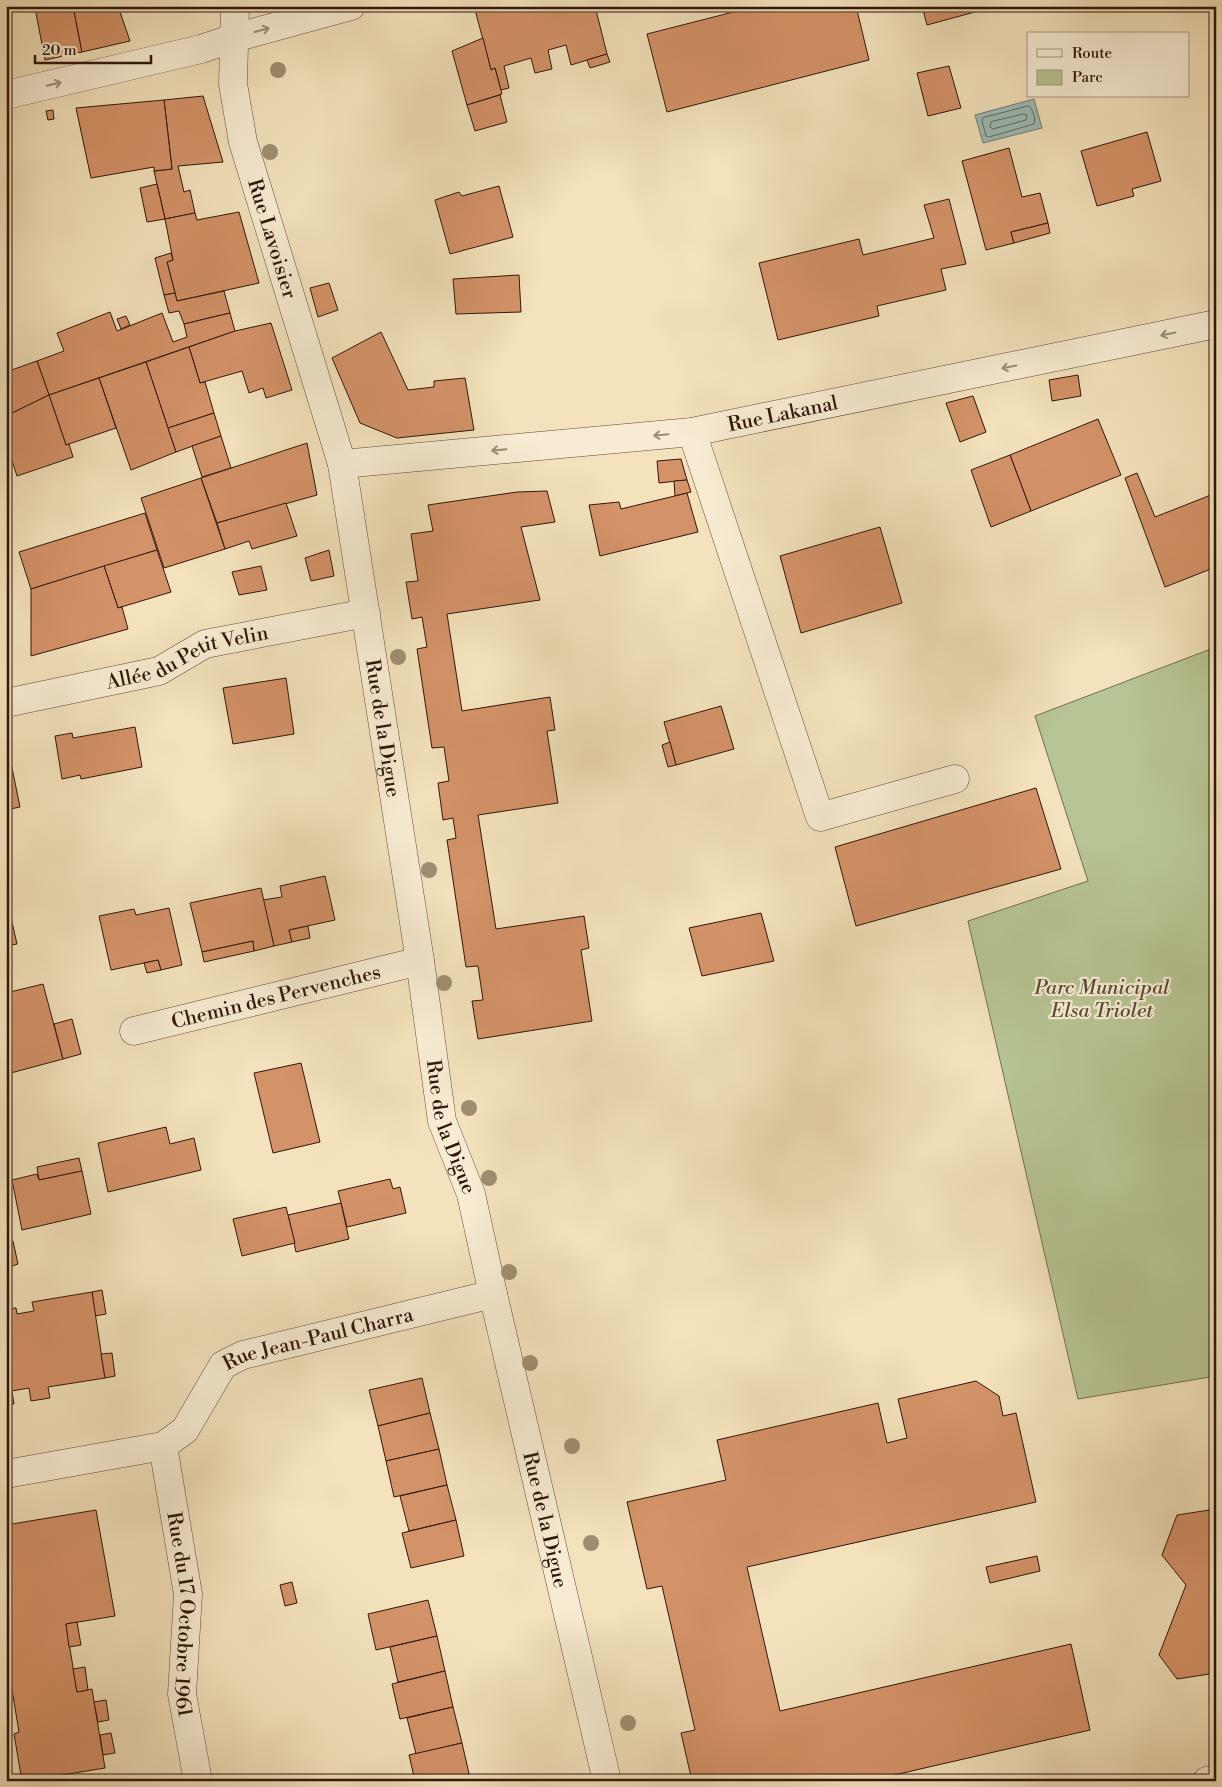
<svg xmlns="http://www.w3.org/2000/svg" width="1222" height="1787" font-family="'Libre Bodoni',serif">
<style>
.green{fill:#b7c493;stroke:#746d50}
.water{fill:#9dbcb7;stroke:#717a73}
.lines{fill:none;stroke-linecap:round;stroke-linejoin:round}
.shore{stroke:#666962;stroke-width:1}
.building{fill:#d49268;stroke:#30160c}
.minor-casing{stroke:#614938;stroke-width:29}
.minor{stroke:#f7ecd3;stroke-width:28}
.tree{fill:#9e8e71}
.oneway{stroke:#9d8c79}
.labels{text-anchor:middle;stroke-width:4.5;stroke-linejoin:round;paint-order:stroke}
.street-label{font-size:20px;fill:#30160c;stroke:#f7ecd3}
.park-label{font-size:20px;font-style:italic;fill:#584a34;stroke:#f7ecd3}
</style>
<rect width="100%" height="100%" fill="#f3e2bc"/>
<filter id="stains"><feTurbulence type="fractalNoise" baseFrequency=".004" numOctaves="4"/><feColorMatrix values="0 0 0 0 .2 0 0 0 0 .09 0 0 0 0 .02 0 0 0 .5 -.17"/></filter>
<radialGradient id="worn" r=".72"><stop offset=".6" stop-color="#630" stop-opacity="0"/><stop offset="1" stop-color="#630" stop-opacity=".3"/></radialGradient>
<polygon class="green" points="1216,647 1216,1376 1078,1399 968,921 1088,881 1035,716"/>
<polygon class="water" points="1034,99 1042,128 983,143 975,115"/>
<g class="lines">
<g class="shore">
<path d="M1029,106C1033,109 1036,120 1034,124L989,137L986,136L982,121L983,118Z"/>
<polygon points="1024,114 1027,115 1026,120 993,129 990,127 991,122"/>
</g>
</g>
<g class="building">
<polygon points="44,6 73,6 82,52 45,60 35,8"/>
<polygon points="73,6 118,6 130,41 82,52"/>
<polygon points="474,6 595,6 607,54 571,65 566,45 548,50 552,69 535,73 531,58 504,66 509,88 501,90 495,68 491,70"/>
<polygon points="757,6 856,6 869,60 667,112 647,34"/>
<polygon points="922,6 997,6 927,25"/>
<polygon points="483,38 491,70 495,68 502,94 467,105 452,51"/>
<polygon points="607,54 610,62 590,68 587,60"/>
<polygon points="949,66 961,108 928,116 917,73"/>
<polygon points="500,95 507,122 475,131 467,105"/>
<polygon points="203,96 223,162 178,166 184,192 190,190 195,213 165,219 154,171 172,169 164,100"/>
<polygon points="164,100 172,169 154,171 154,167 91,178 76,108"/>
<polygon points="53,110 54,119 48,120 46,111"/>
<polygon points="1147,132 1161,181 1132,189 1134,196 1097,206 1081,151"/>
<polygon points="1009,148 1022,197 1040,193 1048,223 1011,232 1014,243 986,250 962,161"/>
<polygon points="157,184 165,219 147,222 140,188"/>
<polygon points="499,186 513,237 450,254 435,200 459,192 462,196"/>
<polygon points="949,199 966,264 941,269 946,290 877,306 879,316 778,340 759,263 859,239 863,255 934,238 924,205"/>
<polygon points="239,212 259,283 177,301 167,262 173,260 165,219 195,213 197,220"/>
<polygon points="1048,223 1050,233 1014,243 1011,232"/>
<polygon points="171,253 173,260 167,262 175,293 164,295 155,258"/>
<polygon points="519,275 521,312 456,314 453,279"/>
<polygon points="329,283 338,310 318,317 310,288"/>
<polygon points="224,291 230,313 184,324 179,311 169,313 164,295 175,293 177,301"/>
<polygon points="110,312 117,331 162,313 173,342 187,337 184,324 230,313 235,331 49,395 37,361 64,351 57,333"/>
<polygon points="126,316 130,325 121,329 117,319"/>
<polygon points="271,323 292,390 266,398 263,388 249,393 242,371 200,383 189,347 235,331"/>
<polygon points="381,332 408,390 434,387 434,381 465,378 474,430 397,438 360,423 332,358"/>
<polygon points="189,347 200,383 205,382 214,413 168,428 146,362"/>
<polygon points="37,361 49,395 6,416 6,372"/>
<polygon points="146,362 176,452 131,470 99,378"/>
<polygon points="1078,375 1081,396 1052,401 1049,380"/>
<polygon points="99,378 116,428 66,445 49,395"/>
<polygon points="49,395 66,445 69,444 73,457 17,476 6,443 6,416"/>
<polygon points="973,396 986,432 960,442 946,403"/>
<polygon points="214,413 221,436 176,452 168,428"/>
<polygon points="1098,419 1121,475 1031,511 1010,455"/>
<polygon points="221,436 231,468 202,477 192,446"/>
<polygon points="307,443 317,495 217,523 201,478"/>
<polygon points="1010,455 1031,511 991,527 971,470"/>
<polygon points="681,459 687,480 659,483 657,461"/>
<polygon points="1137,473 1155,517 1216,493 1216,567 1165,587 1125,478"/>
<polygon points="201,478 225,549 164,568 141,498"/>
<polygon points="687,480 691,492 675,496 674,481"/>
<polygon points="547,491 555,522 521,527 540,600 447,614 462,711 550,697 555,730 547,731 558,803 478,815 496,929 584,916 589,948 581,950 592,1021 478,1039 472,1001 483,1000 478,966 466,967 447,840 456,838 453,818 443,820 438,783 449,781 444,747 432,748 417,649 427,647 422,617 412,619 406,582 418,581 411,534 433,531 428,505 517,492"/>
<polygon points="687,493 698,532 600,556 589,505 619,502 621,509"/>
<polygon points="286,503 297,536 252,549 249,541 225,549 217,523"/>
<polygon points="145,513 157,550 31,589 19,552"/>
<polygon points="880,527 902,603 801,633 780,556"/>
<polygon points="157,550 171,592 118,608 104,566"/>
<polygon points="329,550 334,576 311,581 305,558"/>
<polygon points="104,566 118,608 122,607 128,629 31,656 31,589"/>
<polygon points="261,566 267,590 239,595 232,572"/>
<polygon points="286,678 294,734 233,744 223,688"/>
<polygon points="721,706 734,749 676,765 664,722"/>
<polygon points="135,727 142,767 81,779 80,775 62,779 55,736 72,733 73,738"/>
<polygon points="670,742 676,765 668,767 662,745"/>
<polygon points="10,758 20,807 6,810 6,759"/>
<polygon points="1036,788 1061,869 856,926 835,847"/>
<polygon points="325,876 335,920 289,930 292,942 274,946 263,900 282,897 280,886"/>
<polygon points="261,888 274,946 254,951 253,941 202,952 190,903"/>
<polygon points="169,908 182,965 161,970 158,960 111,970 99,916 134,909 136,915"/>
<polygon points="6,909 9,909 17,944 11,945 6,924"/>
<polygon points="761,913 774,961 702,976 689,928"/>
<polygon points="6,924 11,945 6,946"/>
<polygon points="308,926 310,938 292,942 289,930"/>
<polygon points="253,941 254,951 204,962 202,952"/>
<polygon points="158,960 161,970 147,973 144,963"/>
<polygon points="43,984 63,1059 7,1074 6,993"/>
<polygon points="72,1019 81,1054 63,1059 54,1024"/>
<polygon points="301,1063 320,1142 273,1153 254,1073"/>
<polygon points="166,1127 170,1144 194,1138 201,1170 108,1192 98,1143"/>
<polygon points="79,1158 82,1171 39,1180 37,1167"/>
<polygon points="82,1171 91,1214 22,1230 12,1180 37,1174 39,1180"/>
<polygon points="390,1179 393,1189 400,1187 406,1213 347,1227 338,1191"/>
<polygon points="341,1203 349,1239 296,1252 288,1215"/>
<polygon points="286,1207 295,1243 242,1256 233,1219"/>
<polygon points="13,1241 18,1264 10,1267 6,1250 6,1242"/>
<polygon points="6,1250 10,1267 6,1268"/>
<polygon points="102,1290 106,1314 95,1316 92,1292"/>
<polygon points="92,1292 105,1378 48,1387 50,1398 31,1401 29,1388 6,1392 6,1309 16,1308 17,1314 34,1311 32,1302"/>
<polygon points="112,1353 115,1376 105,1378 101,1354"/>
<polygon points="422,1378 430,1413 378,1426 369,1390"/>
<polygon points="976,1381 999,1396 1003,1416 1016,1413 1036,1502 747,1567 780,1711 1071,1644 1090,1730 868,1781 692,1781 681,1733 695,1730 662,1586 647,1589 627,1502 726,1480 717,1440 878,1403 887,1443 907,1438 898,1399"/>
<polygon points="12,1391 14,1404 6,1405 6,1392"/>
<polygon points="430,1413 439,1449 386,1461 378,1426"/>
<polygon points="439,1449 447,1485 394,1497 386,1461"/>
<polygon points="447,1485 456,1520 409,1531 400,1496"/>
<polygon points="1216,1509 1216,1673 1177,1679 1159,1655 1186,1585 1162,1555 1177,1515"/>
<polygon points="96,1510 115,1616 66,1624 77,1692 92,1689 105,1768 56,1776 57,1781 22,1781 14,1734 19,1732 6,1654 6,1632 9,1631 6,1614 6,1525"/>
<polygon points="456,1520 464,1556 411,1568 402,1533"/>
<polygon points="1037,1556 1040,1571 990,1583 986,1567"/>
<polygon points="292,1582 297,1603 285,1606 280,1585"/>
<polygon points="428,1600 437,1636 376,1650 368,1614"/>
<polygon points="6,1614 9,1631 6,1632"/>
<polygon points="77,1622 81,1645 69,1647 66,1624"/>
<polygon points="437,1636 445,1671 398,1682 390,1647"/>
<polygon points="85,1667 88,1690 77,1692 73,1669"/>
<polygon points="445,1671 453,1707 400,1719 392,1684"/>
<polygon points="106,1700 109,1720 98,1722 94,1702"/>
<polygon points="453,1707 462,1743 416,1754 407,1718"/>
<polygon points="111,1733 115,1753 103,1755 100,1735"/>
<polygon points="462,1743 470,1778 460,1781 415,1781 409,1755"/>
</g>
<g class="lines">
<defs>
<g id="minor">
<path id="s1" d="M235,6L233,84L243,142L342,464L420,961L442,1121L471,1194L493,1294L607,1781"/>
<polyline points="6,95 201,49 234,38 351,6"/>
<polyline points="692,432 820,817 955,779"/>
<path id="s2" d="M342,464L692,432L1216,324"/>
<path id="s3" d="M6,703L159,671L205,644L366,613"/>
<path id="s4" d="M134,1031L420,961"/>
<path id="s5" d="M163,1446L188,1594L182,1694L198,1781"/>
<path id="s6" d="M6,1474L163,1446L185,1430L223,1365L243,1355L493,1294"/>
<polyline points="1207,1781 1216,1779"/>
</g>
</defs>
<use href="#minor" class="minor-casing"/>
<use href="#minor" class="minor"/>
</g>
<g class="tree">
<circle cx="278" cy="70" r="8"/>
<circle cx="270" cy="152" r="8"/>
<circle cx="398" cy="657" r="8"/>
<circle cx="429" cy="870" r="8"/>
<circle cx="444" cy="983" r="8"/>
<circle cx="469" cy="1108" r="8"/>
<circle cx="489" cy="1178" r="8"/>
<circle cx="509" cy="1272" r="8"/>
<circle cx="530" cy="1363" r="8"/>
<circle cx="572" cy="1446" r="8"/>
<circle cx="591" cy="1543" r="8"/>
<circle cx="628" cy="1723" r="8"/>
</g>
<defs><path id="oneway-shaft" d="M-6 0H5M1.5-3L5.5 0L1.5 3" fill="none" stroke-width="1.6" stroke-linecap="round" stroke-linejoin="round" transform="scale(1.25)"/></defs>
<g class="oneway">
<use href="#oneway-shaft" transform="translate(262 30) rotate(-15)"/>
<use href="#oneway-shaft" transform="translate(54 84) rotate(-13)"/>
<use href="#oneway-shaft" transform="translate(1168 334) rotate(168)"/>
<use href="#oneway-shaft" transform="translate(1009 367) rotate(168)"/>
<use href="#oneway-shaft" transform="translate(661 435) rotate(175)"/>
<use href="#oneway-shaft" transform="translate(499 450) rotate(175)"/>
</g>
<g class="labels">
<g class="street-label">
<text dy="7" stroke="none"><textPath href="#s1" startOffset="238">Rue Lavoisier</textPath></text>
<text dy="7" stroke="none"><textPath href="#s2" startOffset="444">Rue Lakanal</textPath></text>
<text dy="7" stroke="none"><textPath href="#s3" startOffset="188">Allée du Petit Velin</textPath></text>
<text dy="7" stroke="none"><textPath href="#s1" startOffset="741">Rue de la Digue</textPath></text>
<text dy="7" stroke="none"><textPath href="#s4" startOffset="146">Chemin des Pervenches</textPath></text>
<text dy="7" stroke="none"><textPath href="#s1" startOffset="1146">Rue de la Digue</textPath></text>
<text dy="7" stroke="none"><textPath href="#s6" startOffset="361">Rue Jean-Paul Charra</textPath></text>
<text dy="7" stroke="none"><textPath href="#s1" startOffset="1551">Rue de la Digue</textPath></text>
<text dy="7" stroke="none"><textPath href="#s5" startOffset="170">Rue du 17 Octobre 1961</textPath></text>
</g>
<g class="park-label">
<text x="1102" y="994">Parc Municipal<tspan x="1102" dy="23">Elsa Triolet</tspan></text>
</g>
</g>
<rect width="1222" height="1787" fill="none" stroke="#f3e2bc" stroke-width="25"/>
<rect x="8" y="8" width="1207" height="1772" fill="none" stroke="#30160c" stroke-width="2.5"/>
<rect x="12" y="12" width="1197" height="1762" fill="none" stroke="#30160c"/>
<rect x="1027" y="32" width="162" height="65" fill="#f7ecd3" stroke="#a79683"/>
<rect x="1037" y="49" width="25" height="8" fill="#f7ecd3" stroke="#a79683"/>
<text x="1072" y="58" font-size="15" fill="#30160c">Route</text>
<rect x="1037" y="70" width="25" height="15" fill="#b7c493" stroke="#a79683"/>
<text x="1072" y="82" font-size="15" fill="#30160c">Parc</text>
<path d="M35 55v8h116v-8" fill="none" stroke="#30160c" stroke-width="2.5"/>
<text x="42" y="55" font-size="15" fill="#30160c" stroke="#f7ecd3" stroke-width="4" paint-order="stroke">20 m</text>
<rect width="100%" height="100%" filter="url(#stains)"/>
<rect width="100%" height="100%" fill="url(#worn)"/>
</svg>
